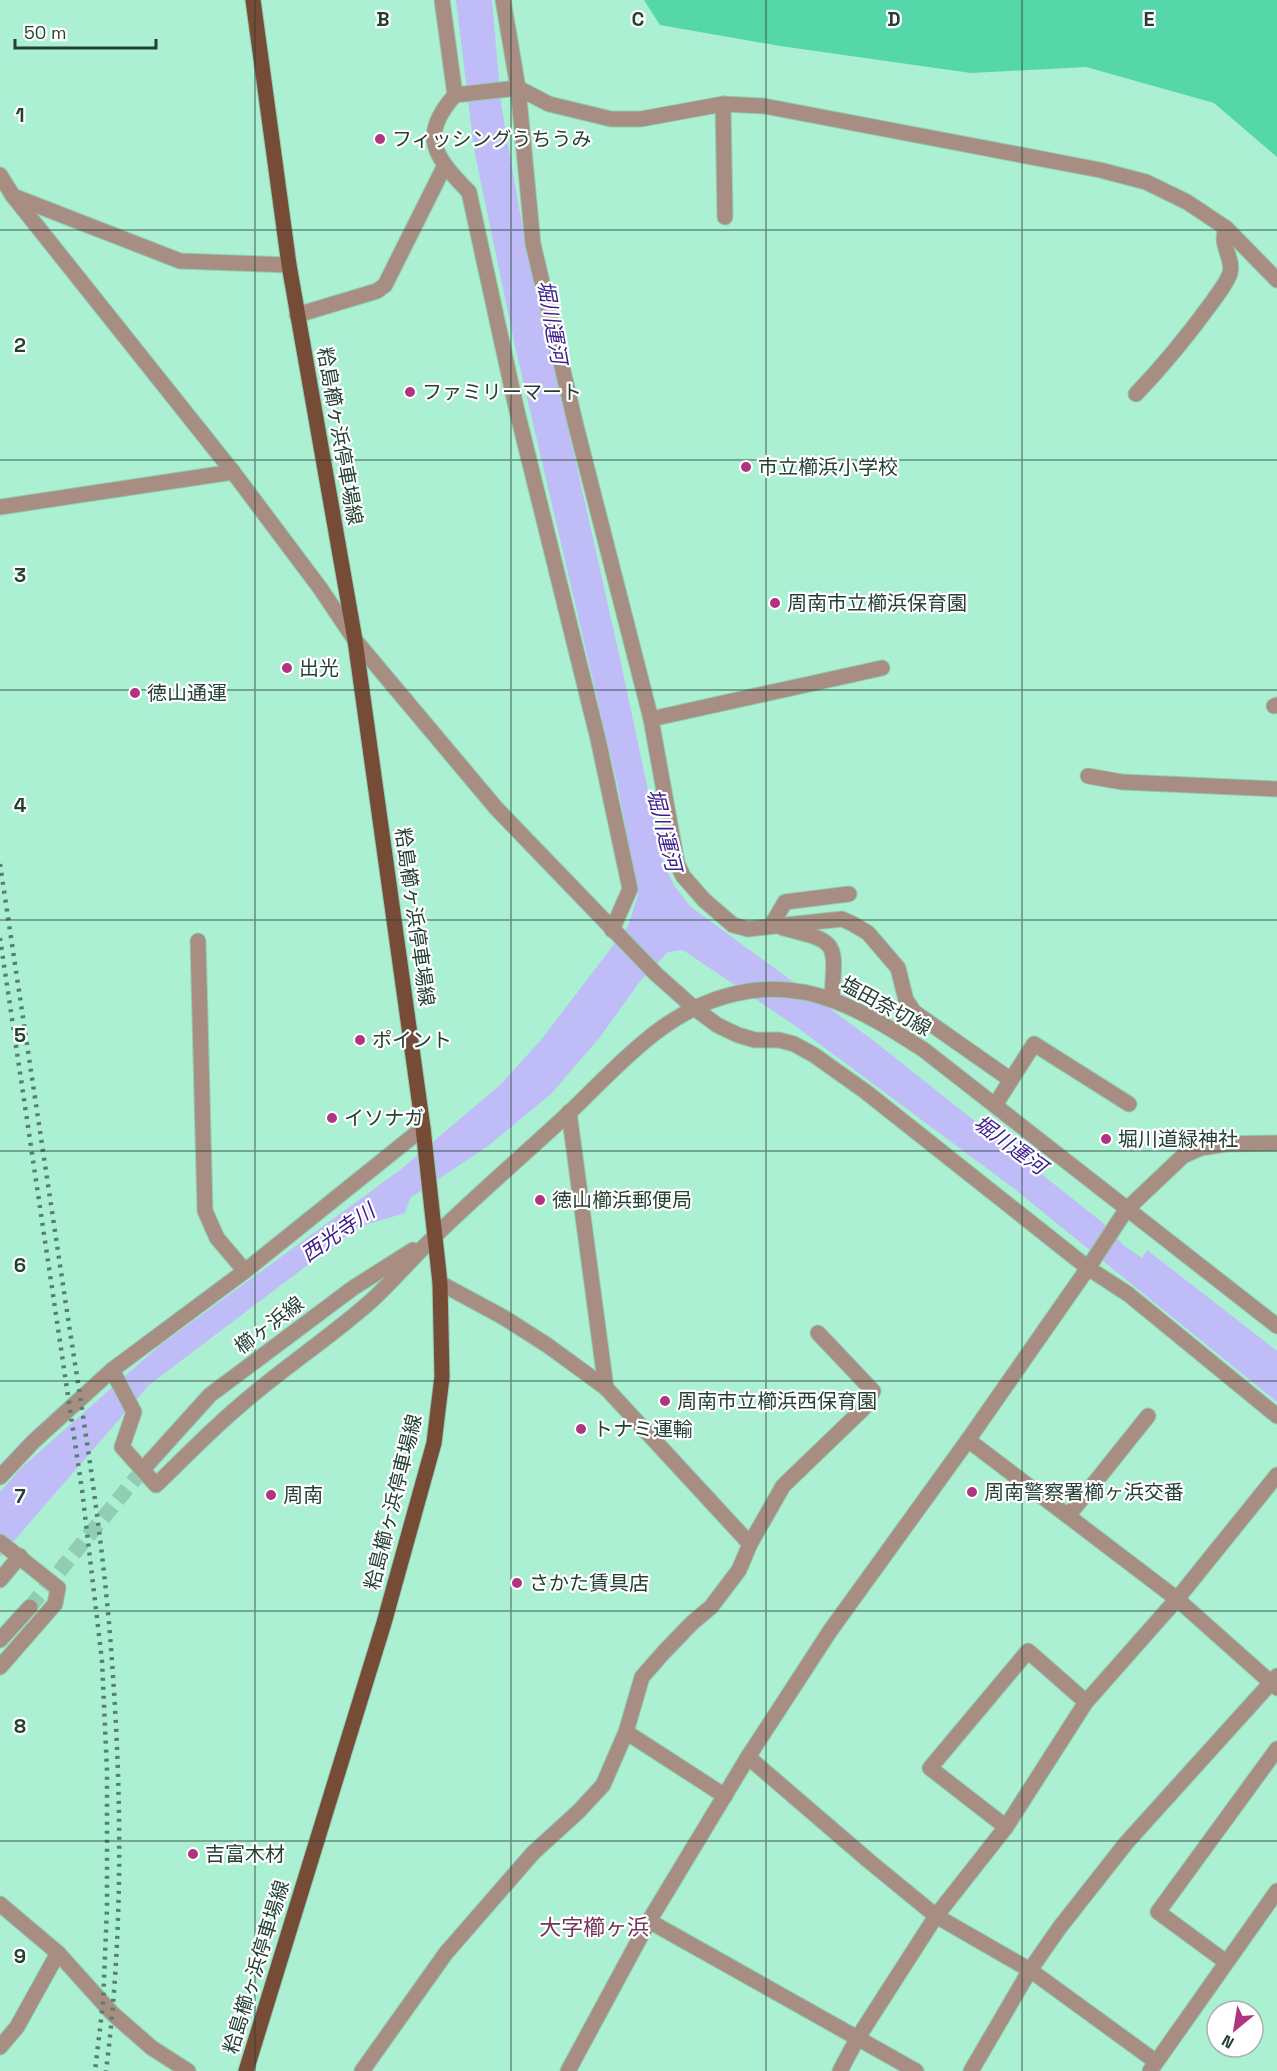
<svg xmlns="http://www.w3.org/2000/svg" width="1277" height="2071" font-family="'Space Grotesk','Noto Sans JP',sans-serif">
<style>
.green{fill:#56d7a9}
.water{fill:#bfbcf7}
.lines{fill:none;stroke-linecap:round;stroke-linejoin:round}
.minor-tunnel{stroke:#90cdb3;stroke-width:15;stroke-dasharray:15 8;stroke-linecap:butt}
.minor-casing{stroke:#90cdb3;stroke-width:17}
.major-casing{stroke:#90cdb3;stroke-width:17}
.minor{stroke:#a88e82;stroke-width:15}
.major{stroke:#774c37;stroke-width:15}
.rail{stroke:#557f6e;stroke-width:4.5;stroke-dasharray:3 6;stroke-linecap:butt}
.grid{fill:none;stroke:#244035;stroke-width:1.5;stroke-opacity:0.55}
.poi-dot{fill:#b13482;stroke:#fff;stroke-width:2}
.labels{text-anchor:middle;stroke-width:4.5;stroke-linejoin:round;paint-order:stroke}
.poi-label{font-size:20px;fill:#244035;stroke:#fff;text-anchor:start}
.street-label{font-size:20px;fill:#244035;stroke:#fff}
.water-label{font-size:21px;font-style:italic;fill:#3b1e8c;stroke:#fff}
.quarter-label{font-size:22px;fill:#733458;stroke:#fff}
.grid-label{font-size:20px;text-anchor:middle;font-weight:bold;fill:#244035;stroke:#fff;stroke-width:4.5;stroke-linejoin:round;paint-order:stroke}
</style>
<rect width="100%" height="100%" fill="#abf0d3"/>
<polygon class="green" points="644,0 1277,0 1277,157 1214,103 1086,67 971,73 780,46 660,25"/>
<polygon class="water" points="456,0 492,0 501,104 519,208 620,659 664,866 675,887 691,907 874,1041 1103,1223 1123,1245 1142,1258 1147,1250 1277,1351 1277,1402 1012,1187 794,1025 683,950 668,952 641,980 600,1037 551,1094 488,1146 410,1198 405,1213 358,1227 149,1385 0,1557 0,1492 20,1469 159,1346 400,1170 500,1085 541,1040 628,926 638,895 619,792 515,346 474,149"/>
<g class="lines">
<polyline class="minor-tunnel" points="30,1607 145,1467"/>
<defs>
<g id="minor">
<polyline points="442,0 455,95"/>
<polyline points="503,0 518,88 533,244 576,426 651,719 677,863 683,876 704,900 733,925 748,929 842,919 853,924 868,933 898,968 906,1000 914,1012 1011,1080"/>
<polyline points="723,104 725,217"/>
<polyline points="0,175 13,196 233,472 320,588 355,640 496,808 656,974 693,1007 717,1025 738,1035 755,1040 779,1040 794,1044 814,1055 866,1092 1088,1268 1128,1294 1277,1416"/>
<polyline points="13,196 180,261 289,265"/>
<polyline points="297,315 377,291 385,285 444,167"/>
<path d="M1136,394C1164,365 1189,334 1213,301C1219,292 1227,283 1230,273C1234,257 1219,247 1226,228"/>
<polyline points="0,507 233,472"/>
<polyline points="1274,706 1277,705"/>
<polyline points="651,719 882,668"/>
<polyline points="1088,776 1122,782 1277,789"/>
<polyline points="771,926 785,902 849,894"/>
<path d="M783,928C840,942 835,942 832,998"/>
<path d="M612,930L630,889L598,739L516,407L469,192C435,157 418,137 455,95L518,88L549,104L611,119H641L723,104L764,106L1100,170L1146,182L1187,202L1226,228L1277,280"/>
<polyline points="198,941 205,1211 217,1238 245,1271"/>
<polyline points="995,1105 1034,1044 1129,1104"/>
<polyline points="569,1112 606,1388"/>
<polyline points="440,1283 503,1317 547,1345 606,1388 750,1544"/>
<path d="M112,1370L134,1412L122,1447L156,1485C183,1459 209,1432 237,1408C280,1370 328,1339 370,1302C393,1281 413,1257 435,1236C479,1193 526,1153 571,1111C620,1064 665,1010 734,994C808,976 865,1012 924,1050L1277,1326"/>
<polyline points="968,1440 1177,1599 1277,1688"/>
<polyline points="145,1467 210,1395 353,1288 413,1250"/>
<polyline points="0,1477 34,1441 112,1370 245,1271 423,1128"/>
<polyline points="1068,1516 1148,1416"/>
<polyline points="0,1542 58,1588 55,1604 0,1667"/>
<polyline points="0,1580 20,1556"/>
<polyline points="0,1640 30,1607"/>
<polyline points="626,1732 725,1796"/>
<polyline points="748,1757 869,1861 936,1916 1030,1970 1155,2061"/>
<polyline points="1006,1827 930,1768 1028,1651 1086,1702"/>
<polyline points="0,1904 58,1953 113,2014 152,2048 188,2071"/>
<polyline points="649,1921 916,2071"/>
<polyline points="1226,1962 1158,1912 1277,1749"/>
<polyline points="0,2047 17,2027 58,1953"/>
<polyline points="362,2071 446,1953 533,1853 579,1811 603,1785 626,1732 642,1677 664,1652 692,1623 711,1607 739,1570 750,1544 783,1486 864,1408 873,1391 818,1333"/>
<polyline points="568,2071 649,1921 748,1757 830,1631 968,1440 1088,1268 1126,1210 1183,1156 1201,1148 1226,1144 1277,1143"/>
<polyline points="840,2071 857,2039 936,1916 1006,1827 1086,1702 1177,1599 1277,1475"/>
<polyline points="971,2071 1030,1970 1060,1927 1127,1842 1277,1676"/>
<polyline points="1150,2071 1277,1891"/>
</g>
<polyline id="major" points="246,2071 384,1623 434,1443 442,1377 440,1283 423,1128 355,640 289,265 253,0"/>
</defs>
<use href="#minor" class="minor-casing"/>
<use href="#major" class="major-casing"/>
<use href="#minor" class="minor"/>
<use href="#major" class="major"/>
<g class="rail">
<path d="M0,864C22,1011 44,1158 66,1305C84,1423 104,1543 112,1662C122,1798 123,1936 106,2071"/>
<polyline points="0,938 82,1490 102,1661 107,1771 107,1908 103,2003 95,2071"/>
</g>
</g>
<path class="grid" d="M255,0V2071M511,0V2071M766,0V2071M1022,0V2071M0,230H1277M0,460H1277M0,690H1277M0,920H1277M0,1151H1277M0,1381H1277M0,1611H1277M0,1841H1277"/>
<g class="poi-dot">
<circle cx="380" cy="139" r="6"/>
<circle cx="410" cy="392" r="6"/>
<circle cx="746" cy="467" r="6"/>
<circle cx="775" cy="603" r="6"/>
<circle cx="287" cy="668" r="6"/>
<circle cx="135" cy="693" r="6"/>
<circle cx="360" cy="1040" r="6"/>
<circle cx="332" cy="1118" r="6"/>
<circle cx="1106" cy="1139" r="6"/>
<circle cx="540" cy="1200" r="6"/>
<circle cx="665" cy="1401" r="6"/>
<circle cx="581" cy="1429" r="6"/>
<circle cx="972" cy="1492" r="6"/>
<circle cx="271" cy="1495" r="6"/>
<circle cx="517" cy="1583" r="6"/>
<circle cx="193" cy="1854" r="6"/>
</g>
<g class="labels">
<g class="poi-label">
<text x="392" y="146">フィッシングうちうみ</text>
<text x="422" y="399">ファミリーマート</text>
<text x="758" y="474">市立櫛浜小学校</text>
<text x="787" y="610">周南市立櫛浜保育園</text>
<text x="299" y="675">出光</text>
<text x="147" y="700">徳山通運</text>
<text x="372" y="1047">ポイント</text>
<text x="344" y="1125">イソナガ</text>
<text x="1118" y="1146">堀川道緑神社</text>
<text x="552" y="1207">徳山櫛浜郵便局</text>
<text x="677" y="1408">周南市立櫛浜西保育園</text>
<text x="593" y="1436">トナミ運輸</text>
<text x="984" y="1499">周南警察署櫛ヶ浜交番</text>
<text x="283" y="1502">周南</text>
<text x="529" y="1590">さかた賃具店</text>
<text x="205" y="1861">吉富木材</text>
</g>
<g class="street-label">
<text transform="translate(340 436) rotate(80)" y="7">粭島櫛ヶ浜停車場線</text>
<text transform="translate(415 917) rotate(82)" y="7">粭島櫛ヶ浜停車場線</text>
<text transform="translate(886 1006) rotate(29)" y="7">塩田奈切線</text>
<text transform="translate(269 1325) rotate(-37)" y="7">櫛ヶ浜線</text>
<text transform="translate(393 1502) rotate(-76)" y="7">粭島櫛ヶ浜停車場線</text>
<text transform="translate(256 1967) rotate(-73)" y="7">粭島櫛ヶ浜停車場線</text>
</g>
<g class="water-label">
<text transform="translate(552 322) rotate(80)" y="7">堀川運河</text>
<text transform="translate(664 830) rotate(76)" y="7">堀川運河</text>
<text transform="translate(1010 1145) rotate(36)" y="7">堀川運河</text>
<text transform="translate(338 1233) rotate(-35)" y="7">西光寺川</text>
</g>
<g class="quarter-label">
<text x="594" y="1935">大字櫛ヶ浜</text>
</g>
</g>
<g class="grid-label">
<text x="383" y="26">B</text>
<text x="638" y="26">C</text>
<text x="894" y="26">D</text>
<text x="1149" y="26">E</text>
<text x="20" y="122">1</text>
<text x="20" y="352">2</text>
<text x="20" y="582">3</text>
<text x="20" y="812">4</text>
<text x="20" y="1042">5</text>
<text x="20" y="1272">6</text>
<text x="20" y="1503">7</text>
<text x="20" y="1733">8</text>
<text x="20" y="1963">9</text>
</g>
<g transform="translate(1235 2029) rotate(210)"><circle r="28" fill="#ffffff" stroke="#a7b3ae" stroke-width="1.5"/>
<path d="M0-4.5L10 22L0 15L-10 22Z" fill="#b13482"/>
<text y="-9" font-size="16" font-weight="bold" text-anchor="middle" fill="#244035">N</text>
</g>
<path d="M15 39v9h141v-9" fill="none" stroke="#244035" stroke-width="3"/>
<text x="24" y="39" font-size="18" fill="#244035" stroke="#ffffff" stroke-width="4.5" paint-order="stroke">50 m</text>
</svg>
